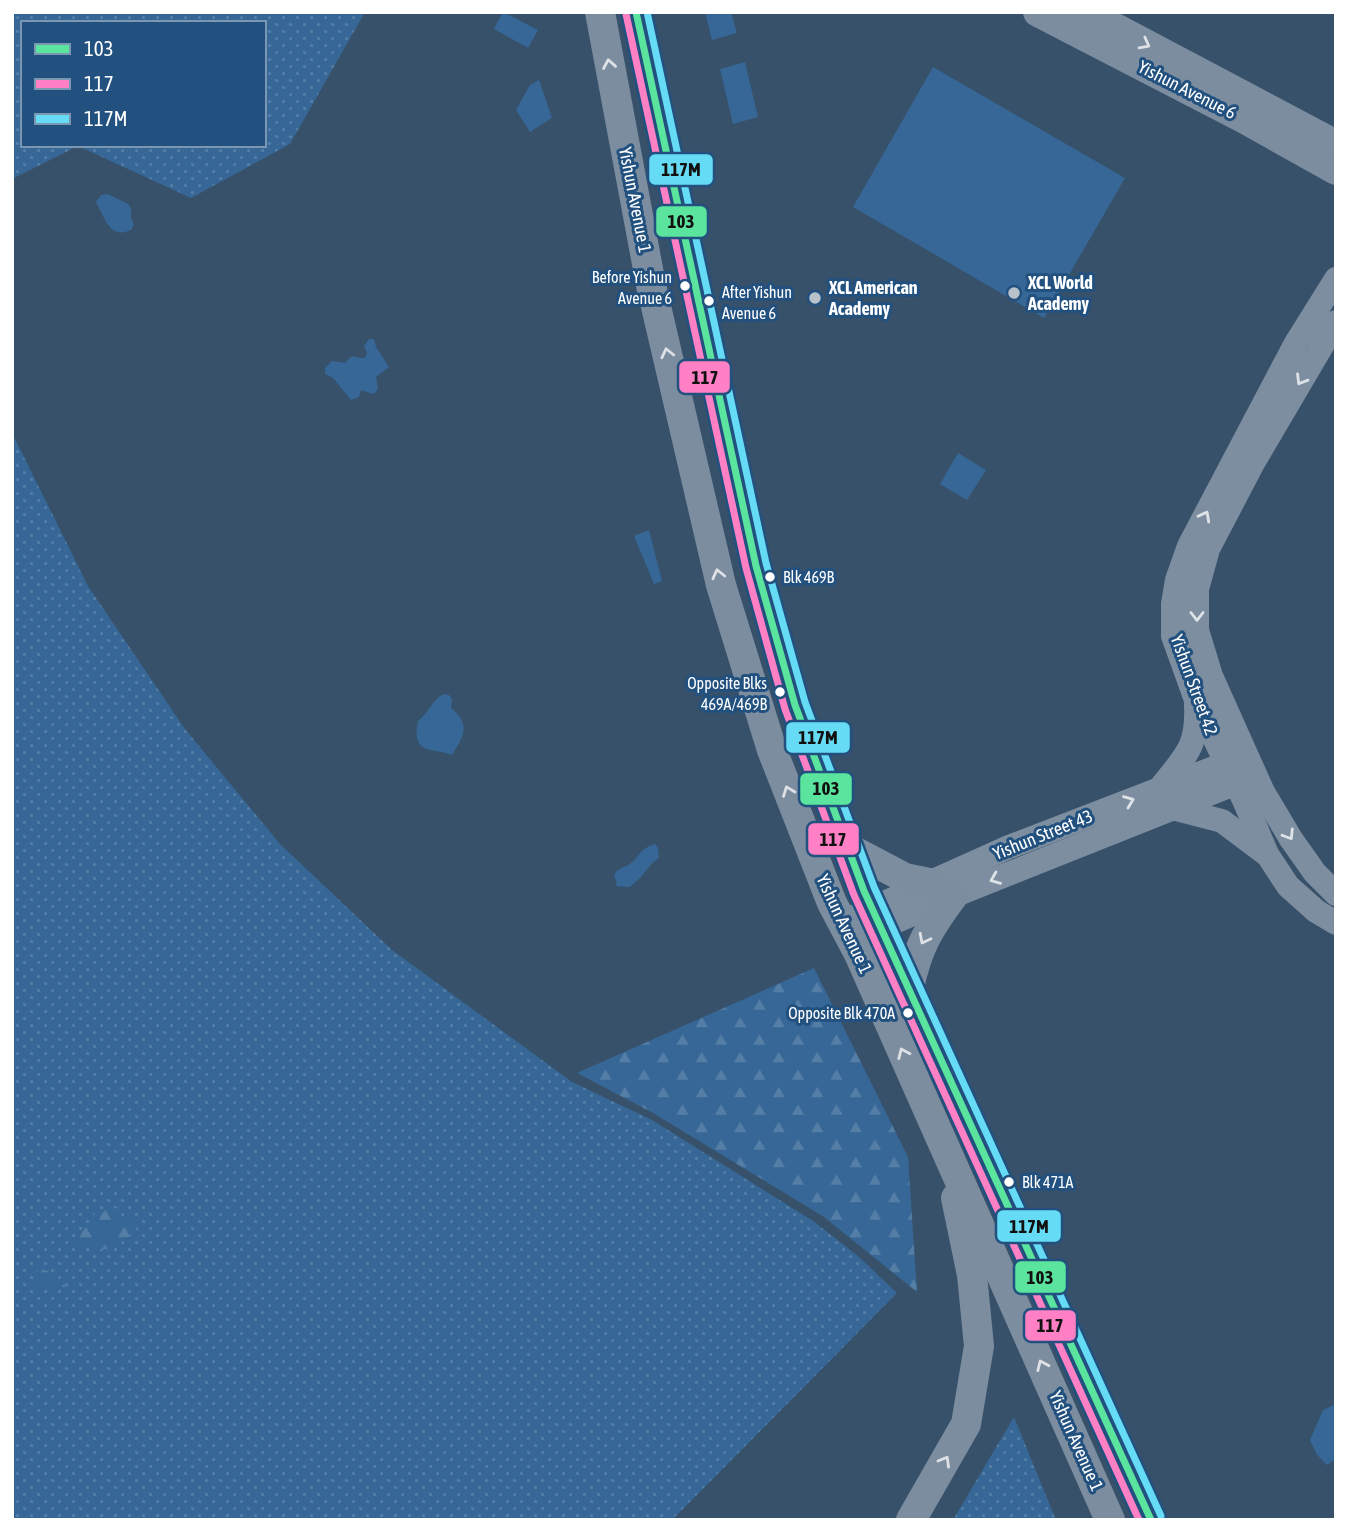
<svg xmlns="http://www.w3.org/2000/svg" width="1348" height="1532" font-family="'Asap Condensed',sans-serif">
<style>
.grass{fill:url(#grass-dots);fill-rule:evenodd}
.forest{fill:url(#forest-firs)}
.park{fill:#366796}
.lines{fill:none;stroke-linecap:round;stroke-linejoin:round}
.minor{stroke:#7d8ea0;stroke-width:24}
.major{stroke:#7b8d9f;stroke-width:30}
.bus-1-casing{stroke:#22517f;stroke-width:12}
.bus-2-casing{stroke:#22517f;stroke-width:12}
.bus-3-casing{stroke:#22517f;stroke-width:12}
.bus-1{stroke:#5ae49d;stroke-width:7}
.bus-2{stroke:#ff80c5;stroke-width:7}
.bus-3{stroke:#66dbf5;stroke-width:7}
.oneway{stroke:#dee2e7}
.oneway2{stroke:#dee3e7}
.bus-dot{fill:#fff;stroke:#22517f;stroke-width:2.5}
.poi-dot{fill:#b9c2cb;stroke:#22517f;stroke-width:2.5}
.labels{text-anchor:middle;stroke-width:6;stroke-linejoin:round;paint-order:stroke}
.bus-label{font-size:16px;fill:#fff;stroke:#22517f;text-anchor:end}
.street-label{font-size:18px;fill:#fff;stroke:#22517f}
.poi-label{font-size:18px;font-weight:bold;fill:#fff;stroke:#22517f;text-anchor:start}
.line-badge{stroke:#22517f;stroke-width:2.5}
.pale-badge-label{font-size:19px;text-anchor:middle;font-weight:bold;fill:#111}
</style>
<defs>
<pattern id="grass-dots" width="8" height="8" patternUnits="userSpaceOnUse" patternTransform="scale(1.75)"><rect width="8" height="8" fill="#366796"/><path d="M2 2h.1M6 6h.1" fill="none" stroke="#547ea6" stroke-width="1.8" stroke-linecap="round"/></pattern>
<pattern id="forest-firs" width="22" height="20" patternUnits="userSpaceOnUse" patternTransform="scale(1.75)"><rect width="22" height="20" fill="#366796"/><path d="M5 1l3.5 6h-7zM16 11l3.5 6h-7z" fill="#547ea6"/></pattern>
</defs>
<rect width="100%" height="100%" fill="#37516a"/>
<g class="grass">
<path d="M12,12H365L290,144L191,198L78,146L12,179ZM23,23H264V145H23Z"/>
<polygon points="12,433 88,586 185,729 280,844 392,950 572,1082 652,1120 813,1221 858,1256 897,1293 672,1520 12,1520"/>
<polygon points="1014,1417 1056,1520 953,1520"/>
</g>
<g class="forest">
<polygon points="814,968 908,1157 917,1292 824,1217 653,1113 577,1073"/>
<path d="M118,1208L124,1221L136,1216L140,1224C115,1252 110,1253 73,1244L96,1212Z"/>
<polygon points="38,1268 53,1273 66,1287 36,1289"/>
</g>
<g class="park">
<polygon points="503,12 538,30 528,48 494,29"/>
<polygon points="705,12 731,12 737,33 712,40"/>
<polygon points="745,62 758,117 733,124 720,69"/>
<polygon points="933,67 1125,178 1044,318 853,207"/>
<polygon points="539,80 552,118 530,132 516,110 530,85"/>
<path d="M108,194L128,204L131,208V218L134,224L131,230C110,240 104,217 96,202L101,195Z"/>
<path d="M369,339H374L376,347L389,367L376,377L378,388L376,392L372,394L361,390L359,397L351,400L333,378L325,374V368L332,361L345,363C356,351 352,359 365,358L367,353L364,346Z"/>
<polygon points="958,453 986,470 967,500 940,484"/>
<polygon points="649,530 662,581 654,584 634,536"/>
<path d="M444,694L449,695L452,699L451,708C471,725 464,736 452,755C432,747 411,756 418,721C429,713 432,699 444,694Z"/>
<path d="M655,844L658,848L659,858C647,865 643,879 629,887L615,886L617,883L614,875C618,868 621,869 628,865C640,858 637,850 655,844Z"/>
<polygon points="1336,1404 1336,1459 1327,1465 1317,1455 1310,1440 1323,1410"/>
</g>
<g class="lines">
<g class="minor">
<polyline points="1336,279 1296,343 1189,546 1177,580 1173,604 1173,636 1196,700 1244,800 1267,854 1288,886 1316,911 1336,923"/>
<polyline points="1336,322 1253,463 1208,549 1197,589 1197,630 1211,676 1263,792 1291,839 1315,873 1336,894"/>
<path d="M1161,787C1186,755 1198,747 1196,705"/>
<polyline points="1172,808 1222,821 1266,854"/>
<polyline points="842,922 1009,847 1240,758"/>
<polyline points="852,941 953,896 1249,778"/>
</g>
<g class="major">
<polyline points="600,12 651,285 721,585 772,750 832,903 859,954 1110,1520"/>
<polyline points="636,12 756,566 795,705 864,891 1151,1520"/>
<polyline points="1038,12 1245,119 1336,170"/>
<polyline points="1085,12 1336,145"/>
<polyline points="850,849 905,878 929,883"/>
<path d="M909,988C917,948 929,928 953,896"/>
<polyline points="911,1520 966,1424 979,1346 972,1275 956,1198"/>
</g>
<defs>
<polyline id="bus-1" points="636,12 756,566 795,705 864,891 1151,1520"/>
<polyline id="bus-2" points="626,14 746,568 785,709 854,895 1139,1520"/>
<polyline id="bus-3" points="647,12 766,563 805,702 874,887 1161,1516"/>
</defs>
<use href="#bus-1" class="bus-1-casing"/>
<use href="#bus-2" class="bus-2-casing"/>
<use href="#bus-3" class="bus-3-casing"/>
<use href="#bus-1" class="bus-1"/>
<use href="#bus-2" class="bus-2"/>
<use href="#bus-3" class="bus-3"/>
</g>
<defs><path id="oneway-chevron" d="M-2-3.5L2.5 0L-2 3.5" fill="none" stroke-width="1.6" stroke-linecap="round" stroke-linejoin="round" transform="scale(1.75)"/></defs>
<g class="oneway">
<use href="#oneway-chevron" transform="translate(1145 44) rotate(28)"/>
<use href="#oneway-chevron" transform="translate(609 64) rotate(-100)"/>
<use href="#oneway-chevron" transform="translate(667 353) rotate(-103)"/>
<use href="#oneway-chevron" transform="translate(718 574) rotate(-103)"/>
<use href="#oneway-chevron" transform="translate(788 791) rotate(-111)"/>
<use href="#oneway-chevron" transform="translate(924 939) rotate(117)"/>
<use href="#oneway-chevron" transform="translate(903 1053) rotate(-114)"/>
<use href="#oneway-chevron" transform="translate(1042 1365) rotate(-114)"/>
<use href="#oneway-chevron" transform="translate(945 1461) rotate(-60)"/>
</g>
<g class="oneway2">
<use href="#oneway-chevron" transform="translate(1301 380) rotate(121)"/>
<use href="#oneway-chevron" transform="translate(1205 516) rotate(-62)"/>
<use href="#oneway-chevron" transform="translate(1197 616) rotate(90)"/>
<use href="#oneway-chevron" transform="translate(1129 801) rotate(-21)"/>
<use href="#oneway-chevron" transform="translate(1289 835) rotate(58)"/>
<use href="#oneway-chevron" transform="translate(995 879) rotate(158)"/>
</g>
<g class="bus-dot">
<circle cx="685" cy="286" r="6"/>
<circle cx="709" cy="301" r="6"/>
<circle cx="770" cy="577" r="6"/>
<circle cx="780" cy="692" r="6"/>
<circle cx="908" cy="1013" r="6"/>
<circle cx="1009" cy="1182" r="6"/>
</g>
<g class="poi-dot">
<circle cx="1014" cy="293" r="7"/>
<circle cx="815" cy="298" r="7"/>
</g>
<g class="labels">
<g class="bus-label">
<text x="672" y="283">Before Yishun<tspan x="672" dy="21">Avenue 6</tspan></text>
<text x="722" y="298" text-anchor="start">After Yishun<tspan x="722" dy="21">Avenue 6</tspan></text>
<text x="783" y="583" text-anchor="start">Blk 469B</text>
<text x="767" y="689">Opposite Blks<tspan x="767" dy="21">469A/469B</tspan></text>
<text x="895" y="1019">Opposite Blk 470A</text>
<text x="1022" y="1188" text-anchor="start">Blk 471A</text>
</g>
<g class="street-label">
<text transform="translate(1187 90) rotate(27)" y="6">Yishun Avenue 6</text>
<text transform="translate(635 200) rotate(79)" y="6">Yishun Avenue 1</text>
<text transform="translate(1194 685) rotate(70)" y="6">Yishun Street 42</text>
<text transform="translate(1043 835) rotate(-22)" y="6">Yishun Street 43</text>
<text transform="translate(844 924) rotate(65)" y="6">Yishun Avenue 1</text>
<text transform="translate(1076 1441) rotate(66)" y="6">Yishun Avenue 1</text>
</g>
<g class="poi-label">
<text x="1028" y="289">XCL World<tspan x="1028" dy="21">Academy</tspan></text>
<text x="829" y="294">XCL American<tspan x="829" dy="21">Academy</tspan></text>
</g>
</g>
<g class="line-badge">
<rect x="648" y="153" width="66" height="33" rx="7" fill="#66dbf5"/>
<rect x="655" y="205" width="53" height="33" rx="7" fill="#5ae49d"/>
<rect x="678" y="360" width="53" height="34" rx="7" fill="#ff80c5"/>
<rect x="785" y="721" width="66" height="33" rx="7" fill="#66dbf5"/>
<rect x="799" y="772" width="54" height="34" rx="7" fill="#5ae49d"/>
<rect x="807" y="822" width="53" height="34" rx="7" fill="#ff80c5"/>
<rect x="996" y="1209" width="66" height="34" rx="7" fill="#66dbf5"/>
<rect x="1014" y="1260" width="53" height="34" rx="7" fill="#5ae49d"/>
<rect x="1024" y="1309" width="53" height="33" rx="7" fill="#ff80c5"/>
</g>
<g class="pale-badge-label">
<text x="681" y="176">117M</text>
<text x="681" y="228">103</text>
<text x="705" y="384">117</text>
<text x="818" y="744">117M</text>
<text x="826" y="795">103</text>
<text x="833" y="846">117</text>
<text x="1029" y="1233">117M</text>
<text x="1040" y="1284">103</text>
<text x="1050" y="1332">117</text>
</g>
<rect width="1348" height="1532" fill="none" stroke="#ffffff" stroke-width="28"/>
<rect x="21" y="21" width="245" height="126" fill="#22517f" stroke="#7a97b2" stroke-width="2"/>
<rect x="35" y="44" width="35" height="10" fill="#5ae49d" stroke="#7a97b2" stroke-width="2"/>
<text x="84" y="56" font-size="21" fill="#ffffff">103</text>
<rect x="35" y="79" width="35" height="10" fill="#ff80c5" stroke="#7a97b2" stroke-width="2"/>
<text x="84" y="91" font-size="21" fill="#ffffff">117</text>
<rect x="35" y="114" width="35" height="10" fill="#66dbf5" stroke="#7a97b2" stroke-width="2"/>
<text x="84" y="126" font-size="21" fill="#ffffff">117M</text>
</svg>
